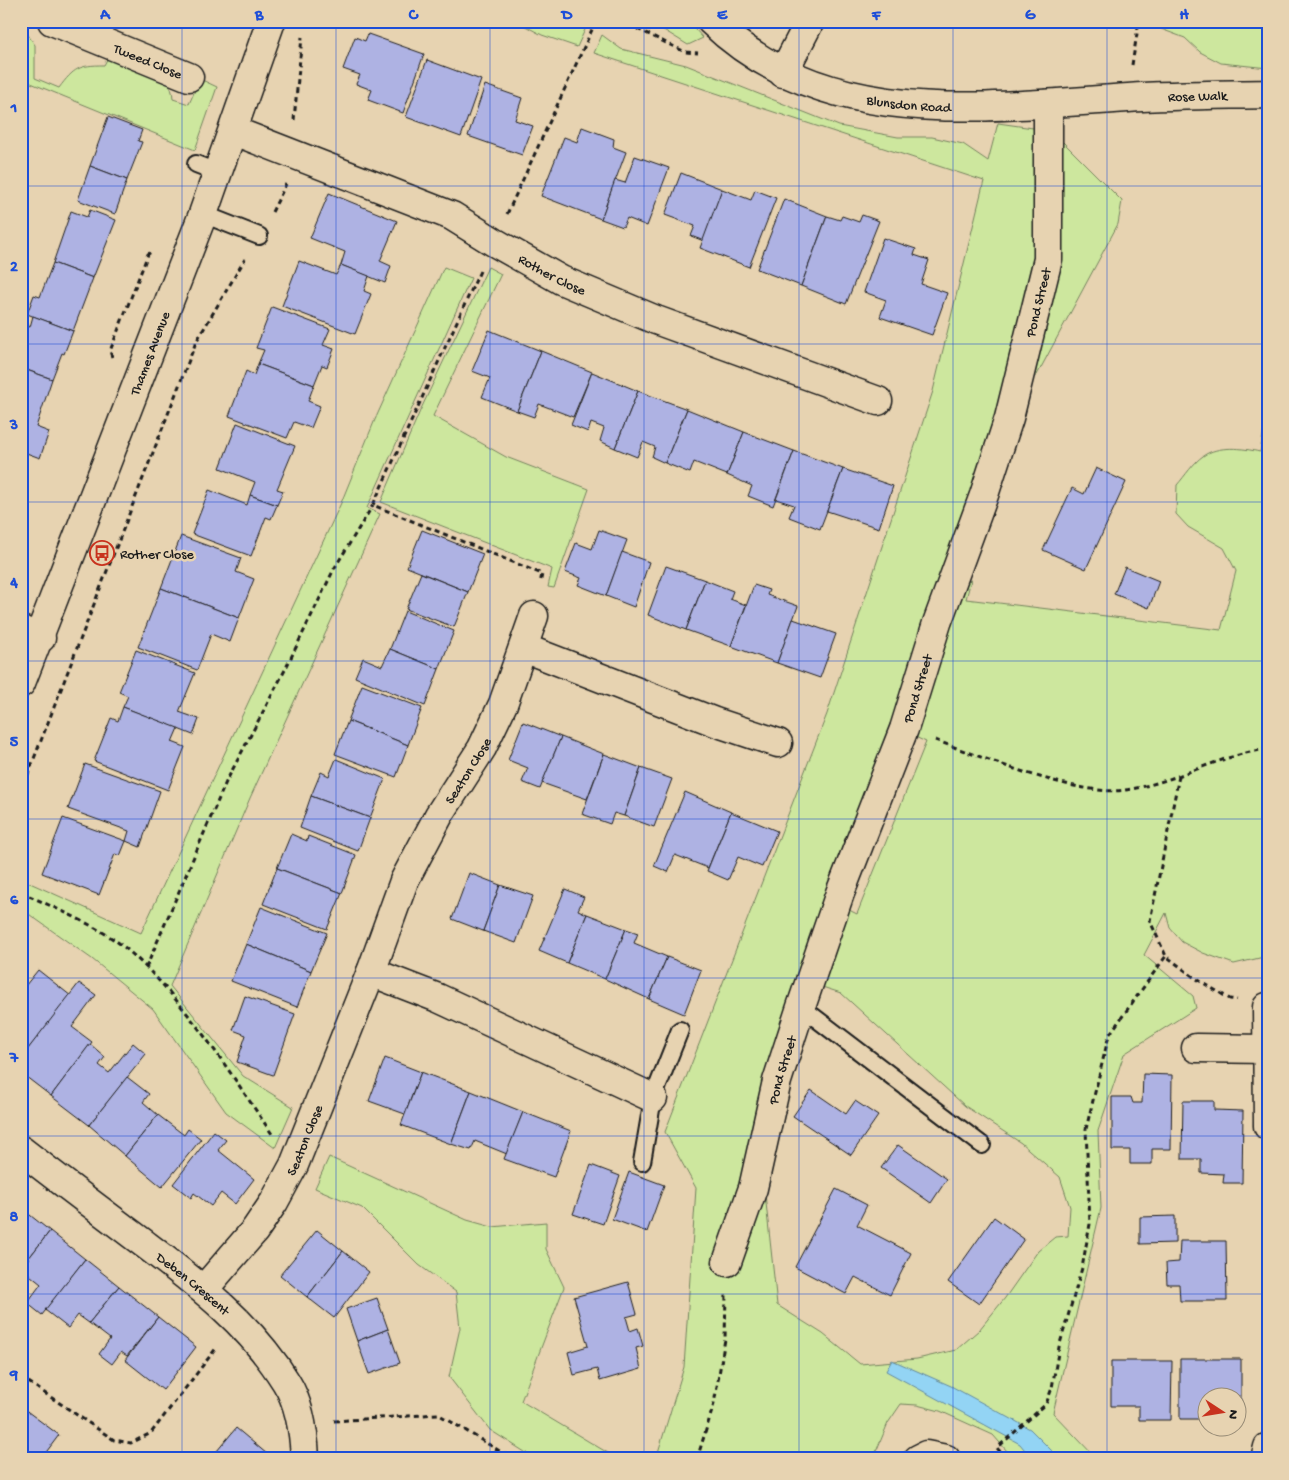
<svg xmlns="http://www.w3.org/2000/svg" width="1289" height="1480" font-family="'Gochi Hand',sans-serif">
<style>
.green{fill:#cde79e;stroke:#74825d;fill-rule:evenodd}
.water{fill:#93d4f4;stroke:#638a9e}
.building{fill:#aeb2e3;stroke:#1c1c1c}
.lines{fill:none;stroke-linecap:round;stroke-linejoin:round}
.service-casing{stroke:#1c1c1c;stroke-width:20}
.minor-casing{stroke:#1c1c1c;stroke-width:31}
.tertiary-casing{stroke:#1c1c1c;stroke-width:31}
.path{stroke:#1c1c1c;stroke-width:3;stroke-dasharray:5 4;stroke-linecap:butt}
.service{stroke:#e7d3b1;stroke-width:16}
.minor{stroke:#e7d3b1;stroke-width:28}
.tertiary{stroke:#e7d3b1;stroke-width:28}
.grid{fill:none;stroke:#1d4ed8;stroke-width:1;stroke-opacity:0.55}
.labels{text-anchor:middle;stroke-width:5;stroke-linejoin:round;paint-order:stroke}
.street-label{font-size:14px;fill:#1c1c1c;stroke:#e7d3b1}
.poi-label{font-size:14px;fill:#1c1c1c;stroke:#e7d3b1;text-anchor:start}
.neatline{fill:none;stroke:#1d4ed8;stroke-width:2}
.grid-label{font-size:16px;text-anchor:middle;font-weight:bold;fill:#1d4ed8}
</style>
<rect width="100%" height="100%" fill="#e7d3b1"/>
<filter id="ink" filterUnits="userSpaceOnUse"><feTurbulence type="fractalNoise" baseFrequency=".02" numOctaves="2"/><feDisplacementMap in="SourceGraphic" scale="10" xChannelSelector="R" yChannelSelector="G"/><feConvolveMatrix kernelMatrix="1 2 1 2 8 2 1 2 1" color-interpolation-filters="sRGB"/></filter>
<g filter="url(#ink)">
<g class="green">
<polygon points="516,21 589,21 577,47 542,35"/>
<polygon points="649,21 688,21 703,38 688,45"/>
<polygon points="1157,21 1268,21 1268,68 1221,63 1200,52 1185,38 1161,29"/>
<path d="M21,25L35,45V78L59,88C74,68 79,65 104,65L110,54C133,63 173,70 173,99L189,104L200,79L217,87L195,150L21,79Z"/>
<path d="M602,35L621,49L686,65L839,126L898,137H932L963,144L988,161L998,123L1033,128L1063,142L1122,201L1118,224L1037,375L1004,398L995,414L949,588L971,580L966,599L1221,630L1236,571L1224,548L1188,527L1176,514L1177,485C1185,476 1193,463 1203,456C1218,445 1243,448 1260,452L1268,406V956L1234,964L1203,953L1182,942L1170,928L1166,913L1144,955L1193,996L1196,1008L1124,1054L1098,1131L1101,1208L1053,1413L1097,1459H1014L993,1435L940,1411L917,1405L901,1404L888,1423L873,1459H656L684,1367L696,1188L665,1132L827,714L933,391L984,181L594,53ZM911,735L926,742L857,914L847,909ZM819,986L841,993L965,1106L1021,1143L1060,1177L1070,1207L1068,1236L1055,1237L1038,1251L1005,1298L979,1330L956,1350L917,1359L860,1364L823,1334L777,1305L759,1138Z"/>
<polygon points="444,267 471,278 367,508 380,514 250,798 170,986 243,1076 293,1107 275,1148 226,1112 153,1009 92,959 23,910 21,911 21,879 141,933 341,503 374,422"/>
<polygon points="488,267 501,274 433,416 506,457 589,489 554,588 548,587 552,569 381,502 420,411"/>
<polygon points="329,1157 467,1220 492,1227 546,1222 546,1249 564,1287 521,1401 618,1459 536,1459 490,1430 449,1377 460,1328 456,1292 419,1265 362,1208 315,1188"/>
</g>
<polygon class="water" points="892,1360 951,1386 1030,1429 1060,1459 1032,1459 1020,1444 886,1371"/>
<g class="building">
<polygon points="368,34 424,54 403,113 368,100 372,90 356,84 360,75 343,69 355,37 365,41"/>
<polygon points="427,60 481,80 461,137 406,117"/>
<polygon points="485,85 522,98 515,120 533,126 522,155 468,136"/>
<polygon points="108,117 142,130 138,141 142,142 127,180 90,166"/>
<polygon points="582,127 614,139 613,147 626,152 601,219 541,196 564,137 577,142"/>
<polygon points="635,156 669,168 647,226 627,218 623,227 601,219 615,180 625,183"/>
<polygon points="90,166 127,180 115,214 78,200"/>
<polygon points="681,173 722,189 704,241 691,236 695,226 665,215"/>
<polygon points="722,189 751,200 755,190 776,198 749,267 700,248"/>
<polygon points="329,193 397,221 380,261 391,266 385,283 341,265 345,252 310,238"/>
<polygon points="784,199 827,216 801,286 757,269"/>
<polygon points="90,210 116,220 93,278 53,263 71,211 87,217"/>
<polygon points="862,215 879,221 846,304 801,286 827,216 840,220 842,216 859,222"/>
<polygon points="883,238 916,249 914,255 929,260 921,284 947,293 932,335 880,317 886,300 864,292"/>
<polygon points="299,261 336,275 341,265 369,276 364,291 371,294 355,334 282,306"/>
<polygon points="53,263 93,278 73,331 27,314 34,295 40,297"/>
<polygon points="272,307 330,329 323,345 334,349 327,367 322,365 314,385 258,364 264,350 256,348"/>
<polygon points="33,316 73,331 64,354 62,353 52,379 21,368 21,324 30,327"/>
<polygon points="489,330 541,351 517,411 482,397 490,378 472,371"/>
<polygon points="541,351 592,372 573,417 539,404 534,417 517,411"/>
<polygon points="258,364 314,385 308,401 320,406 311,428 294,422 287,438 229,416 246,371 254,375"/>
<polygon points="21,368 52,379 36,427 49,432 40,458 21,451"/>
<polygon points="592,372 638,391 615,448 600,441 604,428 591,423 588,432 571,425"/>
<polygon points="638,391 687,409 665,463 652,457 655,447 643,442 637,457 615,448"/>
<polygon points="687,409 744,432 727,475 694,462 690,473 665,463"/>
<polygon points="237,423 295,446 277,489 283,491 277,505 250,495 255,482 220,468"/>
<polygon points="744,432 794,451 773,506 748,496 752,486 727,475"/>
<polygon points="794,451 843,469 820,529 789,517 794,505 776,499"/>
<polygon points="1096,468 1126,482 1086,569 1043,550 1072,488 1084,494"/>
<polygon points="843,469 893,486 879,528 827,511"/>
<polygon points="209,490 247,505 250,495 277,505 271,519 266,517 251,556 192,534"/>
<polygon points="422,530 483,554 468,592 407,567"/>
<polygon points="599,530 627,540 606,596 578,585 581,578 565,572 576,543 592,549"/>
<polygon points="181,536 241,558 236,572 254,579 239,618 161,588"/>
<polygon points="622,552 649,562 634,607 606,596"/>
<polygon points="666,566 705,580 686,630 648,615"/>
<polygon points="1125,567 1159,581 1149,608 1114,594"/>
<polygon points="421,573 468,592 454,627 406,609"/>
<polygon points="705,580 733,591 730,599 746,605 731,646 686,630"/>
<polygon points="754,585 769,590 767,595 798,606 777,663 731,646"/>
<polygon points="161,588 239,618 230,642 211,634 197,670 138,647"/>
<polygon points="405,611 454,631 439,669 390,649"/>
<polygon points="793,619 836,634 820,678 777,663"/>
<polygon points="390,649 439,669 425,706 355,677 363,658 382,666"/>
<polygon points="136,650 195,673 179,712 199,719 193,735 123,707 128,696 119,692"/>
<polygon points="362,685 422,708 408,745 348,721"/>
<polygon points="123,707 178,728 172,742 185,747 168,790 94,761 111,718 118,721"/>
<polygon points="348,721 408,745 396,777 335,754"/>
<polygon points="523,722 561,737 540,789 522,782 528,768 508,760"/>
<polygon points="561,737 604,754 587,799 542,783"/>
<polygon points="604,754 641,768 624,816 614,813 610,824 582,814"/>
<polygon points="336,759 385,779 370,818 311,796 321,772 329,776"/>
<polygon points="85,764 160,791 140,847 126,841 129,831 68,809"/>
<polygon points="641,768 672,779 654,827 624,816"/>
<polygon points="685,792 731,812 708,868 675,855 668,872 654,866"/>
<polygon points="311,796 370,818 358,851 300,828"/>
<polygon points="731,812 777,831 762,867 738,857 728,880 707,871"/>
<polygon points="63,818 126,841 120,856 115,854 99,895 42,873"/>
<polygon points="291,834 307,841 308,836 356,855 342,893 277,868"/>
<polygon points="277,868 342,893 327,929 263,904"/>
<polygon points="469,873 500,885 483,931 452,919"/>
<polygon points="500,885 533,896 516,943 483,931"/>
<polygon points="565,889 584,897 578,910 587,914 567,963 539,951"/>
<polygon points="261,907 327,933 311,971 246,944"/>
<polygon points="587,914 626,929 605,979 567,963"/>
<polygon points="626,929 638,933 634,943 667,957 649,999 605,979"/>
<polygon points="246,944 311,971 297,1007 231,981"/>
<polygon points="667,957 701,970 684,1014 649,999"/>
<polygon points="38,970 71,996 21,1058 21,991"/>
<polygon points="79,983 96,995 72,1027 92,1042 51,1096 21,1073 21,1058"/>
<polygon points="245,996 295,1014 273,1075 237,1062 246,1035 233,1030"/>
<polygon points="133,1043 146,1054 89,1125 51,1096 90,1044 105,1057 99,1065 109,1073"/>
<polygon points="385,1058 421,1072 405,1114 369,1101"/>
<polygon points="421,1072 471,1091 451,1144 401,1125"/>
<polygon points="1143,1074 1172,1075 1171,1149 1152,1149 1152,1164 1130,1164 1130,1150 1112,1150 1112,1097 1131,1097 1133,1103 1142,1103"/>
<polygon points="127,1077 149,1094 143,1102 158,1115 125,1156 89,1125"/>
<polygon points="811,1090 846,1114 855,1101 878,1116 851,1155 793,1116"/>
<polygon points="471,1091 523,1112 507,1154 475,1141 471,1150 451,1144"/>
<polygon points="1183,1101 1214,1101 1214,1110 1243,1111 1242,1183 1223,1183 1224,1174 1201,1173 1201,1159 1182,1159"/>
<polygon points="523,1112 571,1131 554,1177 504,1159"/>
<polygon points="158,1115 184,1135 188,1129 201,1139 162,1187 125,1156"/>
<polygon points="214,1131 226,1140 218,1150 254,1179 235,1204 221,1193 211,1206 194,1193 191,1198 173,1184"/>
<polygon points="898,1145 947,1179 931,1203 881,1168"/>
<polygon points="591,1165 620,1176 603,1224 573,1214"/>
<polygon points="629,1172 664,1185 647,1232 612,1219"/>
<polygon points="836,1189 867,1205 857,1225 911,1253 890,1295 855,1277 846,1294 795,1267"/>
<polygon points="21,1208 50,1231 21,1268"/>
<polygon points="1175,1216 1175,1243 1140,1244 1140,1217"/>
<polygon points="994,1217 1024,1239 979,1304 948,1282"/>
<polygon points="317,1230 343,1251 307,1297 280,1275"/>
<polygon points="50,1231 85,1259 42,1315 27,1303 41,1284 21,1268"/>
<polygon points="1180,1241 1226,1241 1227,1301 1180,1301 1179,1284 1167,1284 1166,1263 1179,1262"/>
<polygon points="343,1251 369,1272 334,1318 307,1297"/>
<polygon points="85,1259 119,1286 89,1323 78,1315 68,1328 45,1310"/>
<polygon points="628,1282 637,1314 626,1317 630,1331 638,1328 643,1346 636,1348 641,1369 600,1381 597,1369 574,1375 568,1352 588,1346 574,1297"/>
<polygon points="119,1286 158,1317 127,1356 121,1352 112,1364 99,1354 110,1339 89,1323"/>
<polygon points="377,1298 388,1329 357,1341 346,1309"/>
<polygon points="158,1317 196,1347 163,1390 125,1360"/>
<polygon points="388,1329 400,1363 369,1374 357,1341"/>
<polygon points="1180,1359 1241,1359 1241,1409 1236,1409 1236,1398 1206,1398 1206,1419 1180,1419"/>
<polygon points="1111,1361 1172,1361 1171,1420 1139,1420 1139,1406 1111,1406"/>
<polygon points="24,1409 59,1435 41,1459 21,1459 21,1413"/>
<polygon points="236,1428 267,1454 264,1459 212,1457"/>
</g>
<g class="lines">
<defs>
<g id="service">
<polyline points="196,164 219,173"/>
<polyline points="203,214 259,236"/>
<polyline points="801,1007 982,1145"/>
<polyline points="642,1162 653,1098 680,1030"/>
</g>
<g id="minor">
<path id="s1" d="M52,21L189,77"/>
<path id="s2" d="M711,21C825,131 984,107 1128,98C1174,95 1221,95 1268,94"/>
<polyline points="783,73 810,21"/>
<path id="s3" d="M234,131L452,216L494,242L561,280L656,320L878,401"/>
<polyline points="21,630 41,638"/>
<polyline points="524,648 715,722 778,743"/>
<polyline points="371,972 438,998 653,1098"/>
<polyline points="1267,1007 1268,1126"/>
<polyline points="1196,1048 1266,1049"/>
<path id="s4" d="M21,1150C61,1181 102,1212 142,1242C196,1283 250,1323 286,1382C300,1404 304,1433 305,1459"/>
<path id="s5" d="M727,1262L753,1188L777,1081L801,1007L840,893L904,729L937,623L984,495L1009,418L1048,259V104"/>
<path id="s6" d="M204,1289L255,1230L274,1202L294,1165L371,972L404,881L439,815L482,748L503,704L534,616"/>
<polyline points="918,1459 926,1455 946,1459"/>
<polyline points="1265,1459 1268,1447"/>
</g>
<g id="tertiary">
<path id="s7" d="M21,683L203,214L271,21"/>
</g>
</defs>
<use href="#service" class="service-casing"/>
<use href="#minor" class="minor-casing"/>
<use href="#tertiary" class="tertiary-casing"/>
<g class="path">
<polyline points="621,21 685,52 698,53"/>
<polyline points="1132,65 1139,21"/>
<polyline points="294,120 302,37"/>
<polyline points="272,212 286,184"/>
<polyline points="507,214 596,21"/>
<polyline points="480,271 373,505 542,574 540,584"/>
<polyline points="112,357 110,351 148,254 153,251"/>
<path d="M935,740C982,757 1078,797 1125,790C1175,783 1218,755 1268,749"/>
<polyline points="1179,776 1150,921 1166,956 1195,978 1230,999 1237,1000"/>
<polyline points="21,792 196,342 245,259"/>
<path d="M21,892C56,909 103,927 131,953C187,1003 230,1073 272,1134"/>
<polyline points="146,968 226,782 285,670 334,569 373,505"/>
<polyline points="21,1377 114,1440 131,1443 151,1433 217,1347"/>
<polyline points="334,1421 438,1414 513,1459"/>
<polyline points="697,1459 714,1404 725,1339 726,1293"/>
<polyline points="982,1459 985,1459"/>
<polyline points="1006,1459 997,1448 1046,1404 1052,1388 1059,1347 1082,1268 1090,1224 1086,1129 1109,1035 1166,956"/>
</g>
<use href="#service" class="service"/>
<use href="#minor" class="minor"/>
<use href="#tertiary" class="tertiary"/>
</g>
</g>
<path class="grid" d="M182,21V1459M336,21V1459M490,21V1459M644,21V1459M799,21V1459M953,21V1459M1107,21V1459M21,186H1268M21,344H1268M21,502H1268M21,661H1268M21,819H1268M21,978H1268M21,1136H1268M21,1294H1268"/>
<defs>
<symbol id="bus-ring" viewBox="-11 -11 22 22"><circle r="9.5" fill="#e7d3b1" stroke="#c8321e" stroke-width="1.5"/><path d="M-5-6H5V4H4V6H2V4H-2V6H-4V4H-5ZM-3.5-4V0h7V-4ZM-3.5 1.2v1.5H-2V1.2ZM2 1.2v1.5H3.5V1.2Z" fill="#c8321e"/></symbol>
</defs>
<g fill-rule="evenodd">
<use href="#bus-ring" x="88" y="539" width="28" height="28"/>
</g>
<g class="labels">
<g class="street-label">
<text dy="5" stroke="none"><textPath href="#s1" startOffset="104">Tweed Close</textPath></text>
<text dy="5" stroke="none"><textPath href="#s2" startOffset="508">Rose Walk</textPath></text>
<text dy="5" stroke="none"><textPath href="#s2" startOffset="219">Blunsdon Road</textPath></text>
<text dy="5" stroke="none"><textPath href="#s3" startOffset="350">Rother Close</textPath></text>
<text dy="5" stroke="none"><textPath href="#s5" startOffset="1010">Pond Street</textPath></text>
<text dy="5" stroke="none"><textPath href="#s7" startOffset="354">Thames Avenue</textPath></text>
<text dy="5" stroke="none"><textPath href="#s5" startOffset="605">Pond Street</textPath></text>
<text dy="5" stroke="none"><textPath href="#s6" startOffset="586">Seaton Close</textPath></text>
<text dy="5" stroke="none"><textPath href="#s5" startOffset="200">Pond Street</textPath></text>
<text dy="5" stroke="none"><textPath href="#s6" startOffset="181">Seaton Close</textPath></text>
<text dy="5" stroke="none"><textPath href="#s4" startOffset="218">Deben Crescent</textPath></text>
</g>
<g class="poi-label">
<text x="120" y="558">Rother Close</text>
</g>
</g>
<rect width="1289" height="1480" fill="none" stroke="#e7d3b1" stroke-width="55"/>
<g transform="translate(1222 1412) rotate(102)"><circle r="24" fill="#e7d3b1" stroke="#968a75"/>
<path d="M0-4L9 19L0 12L-9 19Z" fill="#c8321e"/>
<text y="-8" font-size="14" font-weight="bold" text-anchor="middle" fill="#1c1c1c">N</text>
</g>
<rect x="28" y="28" width="1234" height="1424" class="neatline"/>
<g class="grid-label">
<text x="105" y="19">A</text>
<text x="259" y="19">B</text>
<text x="413" y="19">C</text>
<text x="567" y="19">D</text>
<text x="722" y="19">E</text>
<text x="876" y="19">F</text>
<text x="1030" y="19">G</text>
<text x="1184" y="19">H</text>
<text x="14" y="112">1</text>
<text x="14" y="271">2</text>
<text x="14" y="429">3</text>
<text x="14" y="587">4</text>
<text x="14" y="746">5</text>
<text x="14" y="904">6</text>
<text x="14" y="1062">7</text>
<text x="14" y="1221">8</text>
<text x="14" y="1379">9</text>
</g>
</svg>
